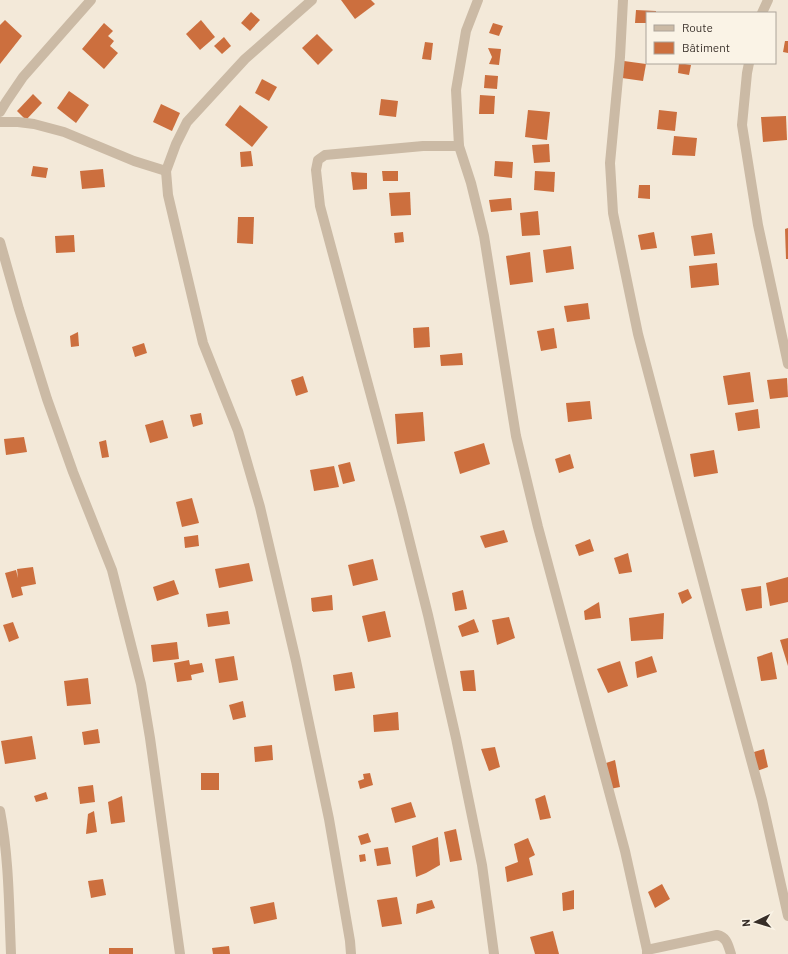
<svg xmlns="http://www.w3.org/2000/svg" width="788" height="954" font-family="Barlow,sans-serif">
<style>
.building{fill:#cc6f3e}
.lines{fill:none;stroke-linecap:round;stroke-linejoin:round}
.minor{stroke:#cbbaa5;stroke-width:10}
</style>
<rect width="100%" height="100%" fill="#f3e9d9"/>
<g class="building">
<polygon points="341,0 371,0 375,4 355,19"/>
<polygon points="636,10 656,11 656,13 647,13 647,23 635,23"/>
<polygon points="251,12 260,20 250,31 241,23"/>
<polygon points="5,20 22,36 0,64 0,25"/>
<polygon points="201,20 215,37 200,50 186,34"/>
<polygon points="104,23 113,31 108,36 114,41 110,46 118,53 104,69 82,49"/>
<polygon points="493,23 503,26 499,36 489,33"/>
<polygon points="317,34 333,50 318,65 302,48"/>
<polygon points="224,37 231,46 222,54 214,46"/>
<polygon points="785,41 788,41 788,53 783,52"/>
<polygon points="425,42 433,43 431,60 422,59"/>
<polygon points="488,48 501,49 499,65 489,64 492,57"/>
<polygon points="624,61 646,64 643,81 622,78"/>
<polygon points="679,63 691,65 689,75 678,73"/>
<polygon points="485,75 498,76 497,89 484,88"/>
<polygon points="262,79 277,87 269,101 255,93"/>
<polygon points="69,91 89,105 76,123 57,108"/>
<polygon points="33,94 42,103 26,120 17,111"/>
<polygon points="480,95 495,96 494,114 479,114"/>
<polygon points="381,99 398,101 396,117 379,115"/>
<polygon points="161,104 180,113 172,131 153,122"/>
<polygon points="240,105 268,127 252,147 225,125"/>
<polygon points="528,110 550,112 547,140 525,137"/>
<polygon points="659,110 677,112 675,131 657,129"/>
<polygon points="786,116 787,140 763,142 761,117"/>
<polygon points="674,136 697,138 695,156 672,155"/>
<polygon points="549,144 550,162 534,163 532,145"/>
<polygon points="251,151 253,166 241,167 240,152"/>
<polygon points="495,161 513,162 512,178 494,176"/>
<polygon points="33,166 48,168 46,178 31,176"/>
<polygon points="103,169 105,187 82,189 80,171"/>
<polygon points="382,171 398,171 398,181 383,181"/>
<polygon points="535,171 555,172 554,192 534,190"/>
<polygon points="351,172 367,173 367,189 353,190"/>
<polygon points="639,185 650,185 650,199 638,198"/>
<polygon points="410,192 411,215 391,216 389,193"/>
<polygon points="511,198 512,210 491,212 489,200"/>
<polygon points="538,211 540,235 522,236 520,213"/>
<polygon points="238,217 254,217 253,244 237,243"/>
<polygon points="788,228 788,259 786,259 785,229"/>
<polygon points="403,232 404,242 395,243 394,233"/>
<polygon points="654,232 657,248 641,250 638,235"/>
<polygon points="712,233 715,254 694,256 691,236"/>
<polygon points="74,235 75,252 56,253 55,236"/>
<polygon points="571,246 574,269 546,273 543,250"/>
<polygon points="530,252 533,282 510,285 506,256"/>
<polygon points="717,263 719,285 691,288 689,266"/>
<polygon points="588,303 590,319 567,322 564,306"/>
<polygon points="429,327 430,347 414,348 413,328"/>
<polygon points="554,328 557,348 541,351 537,331"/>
<polygon points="78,332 79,346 71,347 70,336"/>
<polygon points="144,343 147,353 135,357 132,347"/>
<polygon points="462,353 463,365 441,366 440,355"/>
<polygon points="750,372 754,402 728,405 723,376"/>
<polygon points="303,376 308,392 296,396 291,380"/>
<polygon points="787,378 788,397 770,399 767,380"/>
<polygon points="590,401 592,419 568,422 566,403"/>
<polygon points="758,409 760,428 738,431 735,413"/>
<polygon points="423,412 425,441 397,444 395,414"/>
<polygon points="201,413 203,424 193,427 190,415"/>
<polygon points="163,420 168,438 150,443 145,425"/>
<polygon points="24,437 27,452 6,455 4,439"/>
<polygon points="106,440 109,457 102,458 99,442"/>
<polygon points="484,443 490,464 460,474 454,452"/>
<polygon points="714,450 718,473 694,477 690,454"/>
<polygon points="570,454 574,468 559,473 555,459"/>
<polygon points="350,462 355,481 343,484 338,465"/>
<polygon points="334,466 339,487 314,491 310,470"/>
<polygon points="192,498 199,523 182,527 176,502"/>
<polygon points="504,530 508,542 485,548 480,536"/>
<polygon points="198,535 199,546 185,548 184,537"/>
<polygon points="590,539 594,551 579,556 575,545"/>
<polygon points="628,553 632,572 619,574 614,558"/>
<polygon points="373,559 378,580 353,586 348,565"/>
<polygon points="249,563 253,581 219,588 215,569"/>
<polygon points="33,567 36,584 21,587 23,595 12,598 5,573 16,570 18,578 17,569"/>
<polygon points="788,577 788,602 770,606 766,583"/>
<polygon points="174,580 179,594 157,601 153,587"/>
<polygon points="761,586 762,608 746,611 741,589"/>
<polygon points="688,589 692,598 682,604 678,593"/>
<polygon points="463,590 467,609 455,611 452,593"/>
<polygon points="332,595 333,610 313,612 313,611 312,611 311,598"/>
<polygon points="599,602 601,618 585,620 584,611"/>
<polygon points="228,611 230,624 208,627 206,614"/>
<polygon points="385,611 391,637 368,642 362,616"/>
<polygon points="664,613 663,639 631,641 629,618"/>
<polygon points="509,617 515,638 497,645 492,620"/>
<polygon points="474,619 479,632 462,637 458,626"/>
<polygon points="13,622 19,638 9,642 3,625"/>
<polygon points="788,638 788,666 780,640"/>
<polygon points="177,642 179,659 153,662 151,645"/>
<polygon points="772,652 777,679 761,681 757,657"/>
<polygon points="234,656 238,680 219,683 215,659"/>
<polygon points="652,656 657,672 637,678 635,662"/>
<polygon points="189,660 190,665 202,663 204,672 191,675 192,680 177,682 174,663"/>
<polygon points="620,661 628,686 608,693 597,669"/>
<polygon points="474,670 476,691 463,691 460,671"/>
<polygon points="352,672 355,688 335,691 333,675"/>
<polygon points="88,678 91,704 67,706 64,681"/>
<polygon points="243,701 246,717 233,720 229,705"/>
<polygon points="398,712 399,730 374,732 373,715"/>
<polygon points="98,729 100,743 84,745 82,732"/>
<polygon points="32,736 36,759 5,764 1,741"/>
<polygon points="272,745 273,760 255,762 254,747"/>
<polygon points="495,747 500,767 489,771 481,749"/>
<polygon points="764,749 768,767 757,771 754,752"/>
<polygon points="615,760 620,787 610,789 606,763"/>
<rect x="201" y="773" width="18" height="17"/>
<polygon points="370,773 373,785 360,789 358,781 364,779 363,774"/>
<polygon points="93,785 95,802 80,804 78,787"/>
<polygon points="46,792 48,799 36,802 34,796"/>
<polygon points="545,795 551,818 540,820 535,799"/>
<polygon points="122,796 125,822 111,824 108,802"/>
<polygon points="411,802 416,817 395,823 391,808"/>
<polygon points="94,811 97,832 86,834 88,814"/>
<polygon points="456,829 462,860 450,862 444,832"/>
<polygon points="368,833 371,842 361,845 358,836"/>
<polygon points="438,837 440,865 426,873 416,877 412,846"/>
<polygon points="528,838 535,855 529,858 533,875 507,882 505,867 518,862 514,844"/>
<polygon points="388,847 391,864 377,866 374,849"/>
<polygon points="365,854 366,861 360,862 359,855"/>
<polygon points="103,879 106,895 91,898 88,881"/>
<polygon points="662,884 670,899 655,908 648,892"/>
<polygon points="574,890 574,909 563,911 562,893"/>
<polygon points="397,897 402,924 382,927 377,900"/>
<polygon points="432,900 435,908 416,914 417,904"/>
<polygon points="274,902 277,919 254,924 250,907"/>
<polygon points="553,931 559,954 535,954 530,937"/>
<polygon points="229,946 230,954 213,954 212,948"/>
<rect x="109" y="948" width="24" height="6"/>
</g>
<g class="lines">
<g class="minor">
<polyline points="312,0 245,59 187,122 176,144 166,171 168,195 203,343 238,431 260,507 296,661 329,819 350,941 351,954"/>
<polyline points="478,0 466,31 456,90 459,146 471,183 484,236 516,436 538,527 625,851 647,950 647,954"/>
<polyline points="623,0 620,57 610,163 613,213 638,334 718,638 762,800 788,916"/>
<polyline points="762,13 768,0"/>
<polyline points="749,63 747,73 742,125 758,225 788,364"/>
<polyline points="0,112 6,102 23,77 91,0"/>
<polyline points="0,122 18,122 34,124 64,132 134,161 166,171"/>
<polyline points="459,146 423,146 325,155 318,160 316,170 320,206 401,507 428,615 456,738 482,865 494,954"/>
<polyline points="0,242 19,309 47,399 73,472 112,570 141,684 150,738 180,954"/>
<path d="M0,811C9,858 9,906 11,954"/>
<path d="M647,950L717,935C727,937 728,945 731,954"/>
</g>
</g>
<rect x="646" y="12" width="130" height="52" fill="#faf3e6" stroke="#aca49a"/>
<rect x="654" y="25" width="20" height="6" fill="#cbbaa5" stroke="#aca49a"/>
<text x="682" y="32" font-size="12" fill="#362d27">Route</text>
<rect x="654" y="42" width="20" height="12" fill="#cc6f3e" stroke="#aca49a"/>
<text x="682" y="52" font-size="12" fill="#362d27">Bâtiment</text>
<g transform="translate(756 922) rotate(265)" stroke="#faf3e6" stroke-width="3" paint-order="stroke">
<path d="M0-3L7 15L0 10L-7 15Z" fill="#362d27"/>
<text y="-6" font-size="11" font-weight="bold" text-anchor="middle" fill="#362d27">N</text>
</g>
</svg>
